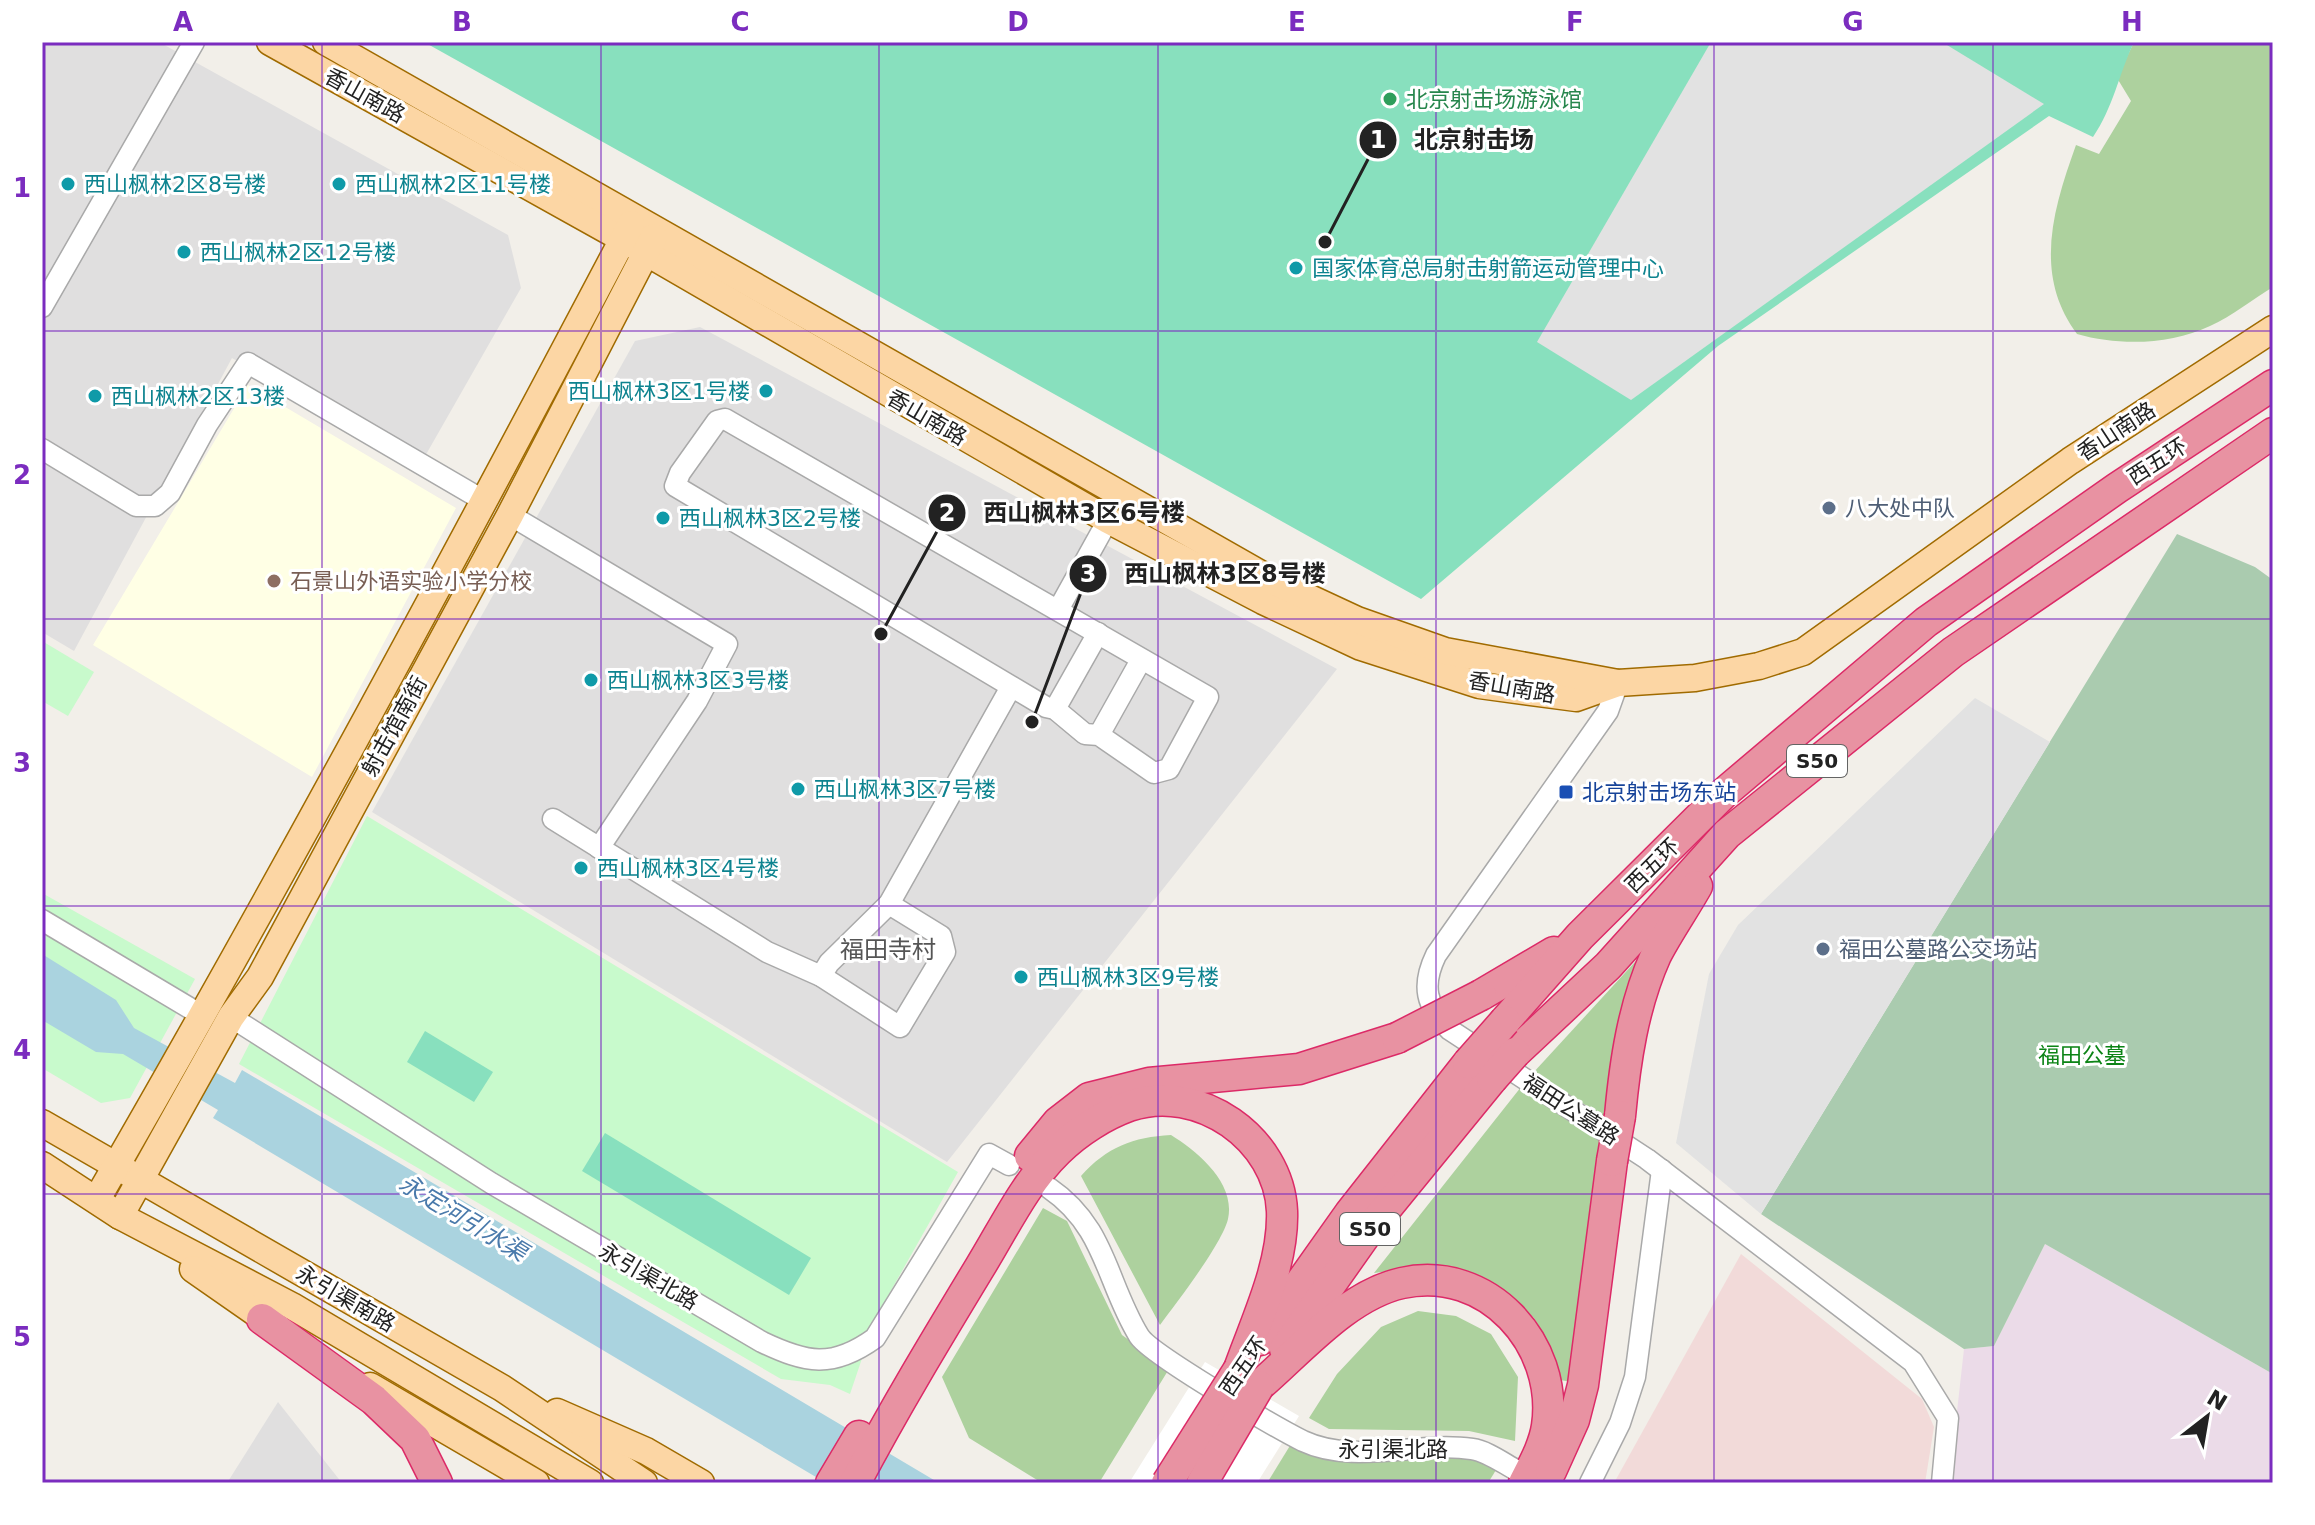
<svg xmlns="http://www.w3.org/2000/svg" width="2315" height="1525" font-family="'DejaVu Sans','Noto Sans SC',sans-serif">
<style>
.residential{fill:#e0dfdf}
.commercial{fill:#f2dad9}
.industrial{fill:#ebdbe8}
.education{fill:#ffffe5}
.forest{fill:#add19e}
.cemetery{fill:#aacbaf}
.park{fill:#c8facc}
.pitch{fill:#88e0be}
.parking{fill:#e2e2e2}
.water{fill:#aad3df}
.pier{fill:#fff}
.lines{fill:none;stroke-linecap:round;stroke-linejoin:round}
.minor-casing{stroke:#a9a9a9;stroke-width:23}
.major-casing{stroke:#a06b00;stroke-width:29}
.highway-casing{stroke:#dc2a67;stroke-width:33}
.minor{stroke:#fff;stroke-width:20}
.major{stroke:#fcd6a4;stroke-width:26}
.highway{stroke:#e892a2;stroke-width:30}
.highway-bridge-casing{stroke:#dc2a67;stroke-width:33;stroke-linecap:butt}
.highway-bridge{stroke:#e892a2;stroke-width:30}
.grid{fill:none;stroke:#7b2cbf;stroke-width:2;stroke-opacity:0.55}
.leisure-dot{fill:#2e9e5b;stroke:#fff;stroke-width:3}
.culture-dot{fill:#0f9aa8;stroke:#fff;stroke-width:3}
.service-dot{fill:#5c6f8a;stroke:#fff;stroke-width:3}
.education-dot{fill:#8d6e63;stroke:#fff;stroke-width:3}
.transit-dot{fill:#1a4fb4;stroke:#fff;stroke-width:3}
.labels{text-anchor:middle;stroke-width:6;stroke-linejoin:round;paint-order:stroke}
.shield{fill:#fff;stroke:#646464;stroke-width:2}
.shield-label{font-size:20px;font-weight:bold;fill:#222}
.street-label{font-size:22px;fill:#222;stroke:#fff}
.leisure-label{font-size:22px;fill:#27864d;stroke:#fff;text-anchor:start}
.culture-label{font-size:22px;fill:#0d838f;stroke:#fff;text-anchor:start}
.service-label{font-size:22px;fill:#4e5e75;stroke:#fff;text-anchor:start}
.education-label{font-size:22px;fill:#785e54;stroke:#fff;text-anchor:start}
.transit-label{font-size:22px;fill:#164399;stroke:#fff;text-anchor:start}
.park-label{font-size:22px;fill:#0c8416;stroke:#fff}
.neighbourhood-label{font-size:24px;fill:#555;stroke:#fff}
.water-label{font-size:24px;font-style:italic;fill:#4a7aab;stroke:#fff}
.leader{fill:none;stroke:#222;stroke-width:3}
.callout-dot{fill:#222;stroke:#fff;stroke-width:3}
.mark-label{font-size:24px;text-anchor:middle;font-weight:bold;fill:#fff}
.callout-label{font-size:24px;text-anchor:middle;font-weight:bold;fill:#222;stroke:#fff;stroke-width:6;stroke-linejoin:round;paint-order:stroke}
.neatline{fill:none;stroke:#7b2cbf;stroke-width:3}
.grid-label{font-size:26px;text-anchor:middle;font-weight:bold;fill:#7b2cbf}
</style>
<rect width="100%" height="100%" fill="#f2efe9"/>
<g class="residential">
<polygon points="42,42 159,42 508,235 521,288 420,465 232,358 74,651 42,632"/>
<polygon points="700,327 1337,669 947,1162 372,812 635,341"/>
<polygon points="278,1402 342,1483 227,1483"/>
</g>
<polygon class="commercial" points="1741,1254 1922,1399 1934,1427 1925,1483 1614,1483"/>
<polygon class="industrial" points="2045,1244 2273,1374 2273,1483 1949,1483 1964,1349 1994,1346"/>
<polygon class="education" points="248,385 456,508 312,777 93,645"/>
<g class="forest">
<path d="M2134,42H2273V287C2253,299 2232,316 2210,326C2170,345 2119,346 2077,334C2033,275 2053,209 2076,145L2099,154L2131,101L2117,78Z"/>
<polygon points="1646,950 1610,1120 1533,1073"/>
<polygon points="1521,1087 1605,1144 1572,1382 1560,1380 1545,1337 1534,1318 1517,1302 1419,1267 1374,1273"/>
<path d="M1171,1135C1197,1151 1236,1183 1228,1219C1222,1244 1177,1302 1160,1325L1081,1176C1107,1147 1133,1137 1171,1135Z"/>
<polygon points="1043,1208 1067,1221 1122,1335 1169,1369 1099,1483 1042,1483 969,1438 942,1377"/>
<polygon points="1418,1311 1456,1316 1491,1334 1518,1377 1515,1441 1469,1431 1329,1429 1309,1418 1337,1374 1381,1327"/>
<polygon points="1291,1444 1470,1457 1496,1470 1488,1483 1267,1483"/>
</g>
<polygon class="cemetery" points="2177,534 2255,567 2273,580 2273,1374 2045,1244 1994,1346 1964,1349 1761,1214"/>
<g class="park">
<polygon points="42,641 94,672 68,716 42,701"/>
<polygon points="367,816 958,1172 876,1317 850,1394 830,1385 781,1379 239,1064"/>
<polygon points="42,893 195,979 130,1098 101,1103 42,1068"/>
</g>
<g class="pitch">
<path d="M424,42H2134C2119,74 2113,108 2093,137L2049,116L1718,346L1421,599Z"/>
<polygon points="425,1031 493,1072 474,1102 407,1062"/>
<polygon points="605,1133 811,1258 789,1295 582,1171"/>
</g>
<g class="parking">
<polygon points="1711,42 1942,42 2044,104 1631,400 1537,342"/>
<polygon points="1975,698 2050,742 1761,1214 1676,1143 1709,974 1738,925"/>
</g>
<polygon class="water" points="42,954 116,1000 134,1028 235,1083 242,1070 939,1483 826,1483 213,1118 218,1110 123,1054 96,1052 42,1020"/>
<polygon class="pier" points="1205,1362 1299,1416 1257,1483 1129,1483"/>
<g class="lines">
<defs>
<g id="minor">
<polyline points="42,307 194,42"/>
<polygon points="725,419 1208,697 1169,769 1154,773 1099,735 1085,734 1055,709 1046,707 675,486 680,473 717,421"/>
<polyline points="42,449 136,506 155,506 170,493 207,425 248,363 486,502"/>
<polyline points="510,515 727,644 697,701 599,848"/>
<polyline points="1058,610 1108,520"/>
<path d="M1618,683L1608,711L1436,955C1421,986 1426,1006 1450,1030L1647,1159L1913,1362L1948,1418L1942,1483"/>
<polyline points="1055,709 1098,633"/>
<polyline points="1099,735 1141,660"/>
<polyline points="553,819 767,952 821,976 900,1027 945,952 941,936 889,904"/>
<polyline points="42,920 203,1016"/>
<polyline points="821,976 829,963 889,904 1011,687"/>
<path d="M231,1017L491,1183L762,1342C806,1363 832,1369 875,1338L989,1154L1009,1165"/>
<path d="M1049,1188C1106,1227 1106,1282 1139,1336C1150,1354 1277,1428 1303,1441C1354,1465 1418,1441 1472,1449C1487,1451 1503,1463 1516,1470"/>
<polyline points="1590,1483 1620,1423 1635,1377 1662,1170"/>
</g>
<g id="major">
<polyline points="270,42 623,239 1108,520 1263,601 1361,647 1479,685 1576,698 1618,683"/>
<polyline points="326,42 1273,581 1357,620 1445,651 1618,683 1695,678 1759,666 1803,652 2070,461 2273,329"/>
<polyline points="42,1123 502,1388 644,1483"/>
<polyline points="42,1165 120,1216 292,1306 590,1483"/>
<path d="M97,1199C283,878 458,552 631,224"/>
<polyline points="120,1216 231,1017 260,977 510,515 654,237"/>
<polyline points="193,1269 279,1329"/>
<polyline points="370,1386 536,1483"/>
<polyline points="557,1412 646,1451 701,1483"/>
</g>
<g id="highway">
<polyline points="1481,995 1554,952"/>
<polyline points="1505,1021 1580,936 1724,793 1926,622 2117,488 2273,385"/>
<polyline points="1515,1053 1608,966 1727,834 1953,652 2273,433"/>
<path d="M1620,1116C1625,1062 1633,1006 1656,955C1668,932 1684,909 1697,886"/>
<polyline points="1030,1156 1058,1122 1089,1098 1149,1083 1299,1069 1397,1038"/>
<polyline points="262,1319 374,1400 415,1439 437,1483"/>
<polyline points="1260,1340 1350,1213 1468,1063"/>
<polyline points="1285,1349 1371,1227 1492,1079"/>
<path d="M1259,1386C1300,1351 1347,1295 1402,1283C1487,1264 1559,1344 1547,1426C1544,1446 1533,1465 1524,1483"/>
<polyline points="1551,1471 1574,1420 1583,1385 1612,1161"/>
<polyline points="831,1483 859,1436"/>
<path d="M855,1483C894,1409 937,1338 980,1267C1004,1228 1025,1183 1058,1151C1077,1132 1104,1115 1129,1106C1199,1082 1279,1139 1282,1211C1284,1264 1256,1321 1239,1369"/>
</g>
</defs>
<use href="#minor" class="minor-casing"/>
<use href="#major" class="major-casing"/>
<use href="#highway" class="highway-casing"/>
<use href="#minor" class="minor"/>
<use href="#major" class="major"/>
<use href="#highway" class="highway"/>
<defs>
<g id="highway-bridge">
<polyline points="1397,1038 1481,995"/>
<polyline points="1468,1063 1505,1021"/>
<polyline points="1492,1079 1515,1053"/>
<polyline points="1612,1161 1620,1116"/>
<polyline points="1167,1483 1239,1369"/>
<polyline points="1202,1483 1259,1386"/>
</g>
</defs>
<use href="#highway-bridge" class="highway-bridge-casing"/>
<use href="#highway-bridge" class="highway-bridge"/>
</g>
<path class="grid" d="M322,42V1483M601,42V1483M879,42V1483M1158,42V1483M1436,42V1483M1714,42V1483M1993,42V1483M42,331H2273M42,619H2273M42,906H2273M42,1194H2273"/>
<circle class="leisure-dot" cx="1390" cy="99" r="8"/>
<g class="culture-dot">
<circle cx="68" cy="184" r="8"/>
<circle cx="339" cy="184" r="8"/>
<circle cx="184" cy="252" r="8"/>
<circle cx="1296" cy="268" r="8"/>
<circle cx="766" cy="391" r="8"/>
<circle cx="95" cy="396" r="8"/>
<circle cx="663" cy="518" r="8"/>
<circle cx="591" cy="680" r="8"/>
<circle cx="798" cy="789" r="8"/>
<circle cx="581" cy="868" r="8"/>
<circle cx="1021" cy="977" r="8"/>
</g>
<g class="service-dot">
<circle cx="1829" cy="508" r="8"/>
<circle cx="1823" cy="949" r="8"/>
</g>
<circle class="education-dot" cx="274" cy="581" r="8"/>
<rect class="transit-dot" x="1558" y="784" width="16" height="16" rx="4"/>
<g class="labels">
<g class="shield">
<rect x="1787" y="745" width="60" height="32" rx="6"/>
<rect x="1340" y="1213" width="60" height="32" rx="6"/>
</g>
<g class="shield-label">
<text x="1817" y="768">S50</text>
<text x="1370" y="1236">S50</text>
</g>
<g class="street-label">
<text transform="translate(365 95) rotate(29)" y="8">香山南路</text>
<text transform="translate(927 417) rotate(30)" y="8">香山南路</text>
<text transform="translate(2116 431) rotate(-33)" y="8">香山南路</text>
<text transform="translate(2157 461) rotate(-33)" y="8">西五环</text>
<text transform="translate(1512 687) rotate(10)" y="8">香山南路</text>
<text transform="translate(394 726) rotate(-61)" y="8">射击馆南街</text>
<text transform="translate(1652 865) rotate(-45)" y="8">西五环</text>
<text transform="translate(1571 1109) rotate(33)" y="8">福田公墓路</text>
<text transform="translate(649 1276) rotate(30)" y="8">永引渠北路</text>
<text transform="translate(346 1298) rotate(30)" y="8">永引渠南路</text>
<text transform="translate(1243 1366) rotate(-56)" y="8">西五环</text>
<text x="1393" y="1457">永引渠北路</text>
</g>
<g class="leisure-label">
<text x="1406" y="107">北京射击场游泳馆</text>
</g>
<g class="culture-label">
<text x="84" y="192">西山枫林2区8号楼</text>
<text x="355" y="192">西山枫林2区11号楼</text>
<text x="200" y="260">西山枫林2区12号楼</text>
<text x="1312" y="276">国家体育总局射击射箭运动管理中心</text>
<text x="750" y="399" text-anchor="end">西山枫林3区1号楼</text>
<text x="111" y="404">西山枫林2区13楼</text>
<text x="679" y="526">西山枫林3区2号楼</text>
<text x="607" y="688">西山枫林3区3号楼</text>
<text x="814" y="797">西山枫林3区7号楼</text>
<text x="597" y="876">西山枫林3区4号楼</text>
<text x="1037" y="985">西山枫林3区9号楼</text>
</g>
<g class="service-label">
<text x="1845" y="516">八大处中队</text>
<text x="1839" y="957">福田公墓路公交场站</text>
</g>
<g class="education-label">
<text x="290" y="589">石景山外语实验小学分校</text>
</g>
<g class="transit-label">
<text x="1582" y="800">北京射击场东站</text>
</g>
<g class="park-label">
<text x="2082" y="1063">福田公墓</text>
</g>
<g class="neighbourhood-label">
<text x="888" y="958">福田寺村</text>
</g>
<g class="water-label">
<text transform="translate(463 1218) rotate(31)" y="8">永定河引水渠</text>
</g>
</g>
<path class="leader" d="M1325 242L1378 140M881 634L947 513M1032 722L1088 574"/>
<g class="callout-dot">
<circle cx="1325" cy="242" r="8"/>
<circle cx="881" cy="634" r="8"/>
<circle cx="1032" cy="722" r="8"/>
<circle cx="1378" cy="140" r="20"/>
<circle cx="947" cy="513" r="20"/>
<circle cx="1088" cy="574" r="20"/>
</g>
<g class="mark-label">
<text x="1378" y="148">1</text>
<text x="947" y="521">2</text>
<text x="1088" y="582">3</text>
</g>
<g class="callout-label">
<text x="1474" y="148">北京射击场</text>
<text x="1084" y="521">西山枫林3区6号楼</text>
<text x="1225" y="582">西山枫林3区8号楼</text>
</g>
<rect width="2315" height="1525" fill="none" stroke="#ffffff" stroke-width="88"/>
<g transform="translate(2207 1417) rotate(31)" stroke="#ffffff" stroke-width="6" paint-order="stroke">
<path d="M0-6L14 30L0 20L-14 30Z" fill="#222222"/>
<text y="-12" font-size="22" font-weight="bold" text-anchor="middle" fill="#222222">N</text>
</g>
<rect x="44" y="44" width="2227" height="1437" class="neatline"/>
<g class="grid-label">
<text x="183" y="31">A</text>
<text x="462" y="31">B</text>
<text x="740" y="31">C</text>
<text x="1018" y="31">D</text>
<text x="1297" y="31">E</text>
<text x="1575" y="31">F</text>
<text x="1853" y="31">G</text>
<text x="2132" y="31">H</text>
<text x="22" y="197">1</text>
<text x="22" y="484">2</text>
<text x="22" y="772">3</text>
<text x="22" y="1059">4</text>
<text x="22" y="1346">5</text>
</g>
</svg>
